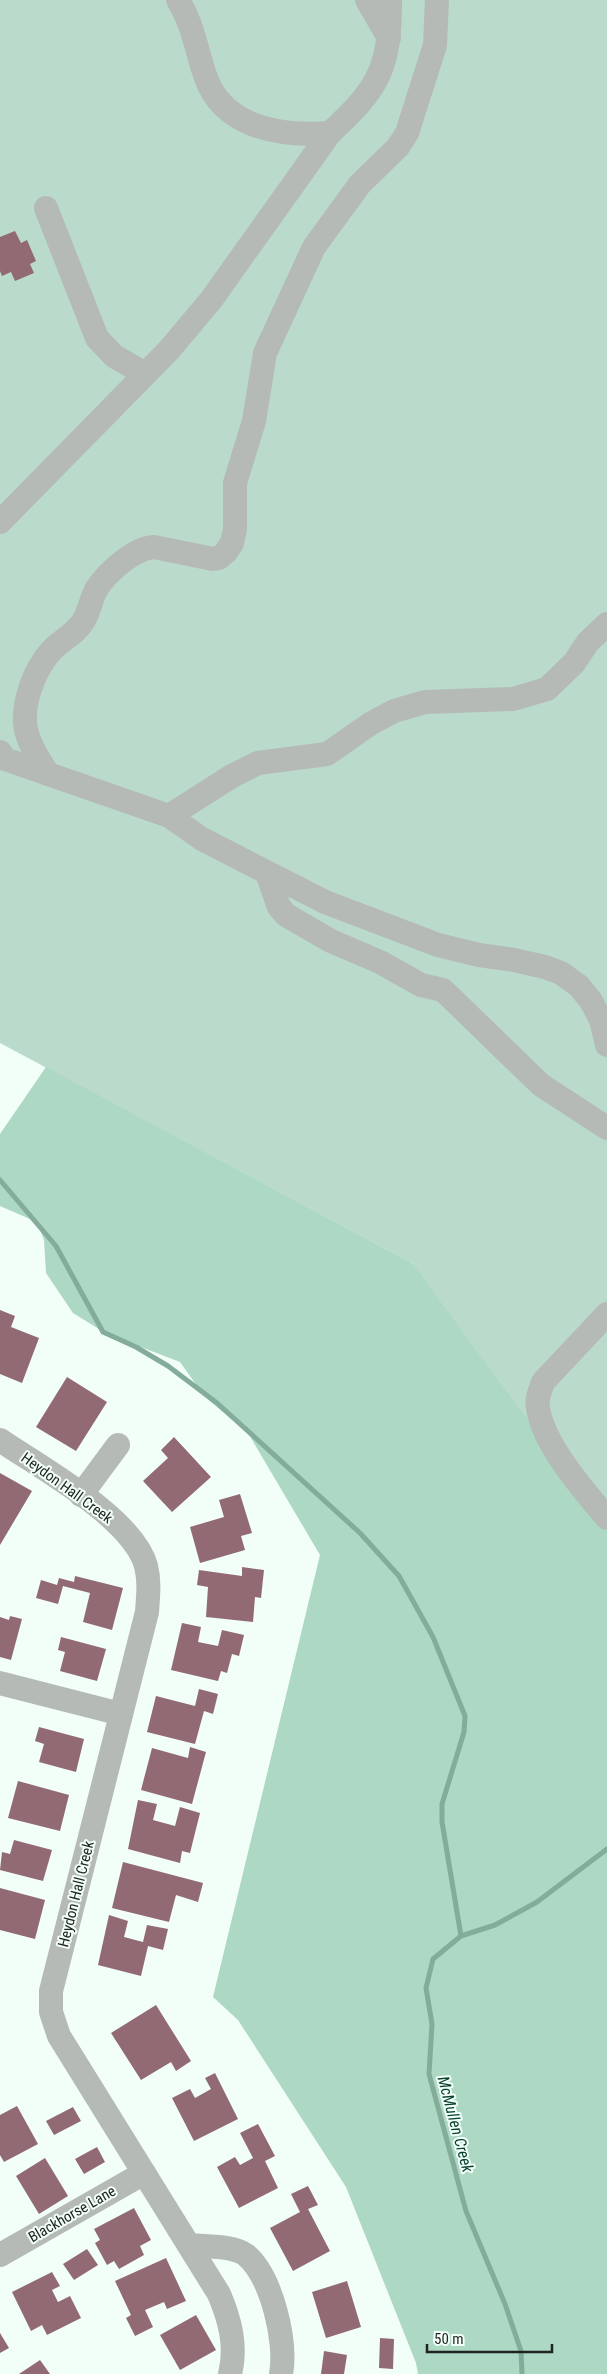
<svg xmlns="http://www.w3.org/2000/svg" width="607" height="2374" font-family="'Roboto Condensed',sans-serif">
<style>
.green{fill:#badacb}
.forest{fill:#add8c4}
.lines{fill:none;stroke-linecap:round;stroke-linejoin:round}
.stream{stroke:#83ac9a;stroke-width:5}
.building{fill:#926a74}
.minor{stroke:#b5bab7;stroke-width:24}
.labels{text-anchor:middle;stroke-width:4;stroke-linejoin:round;paint-order:stroke}
.street-label{font-size:15px;fill:#1f2321;stroke:#f2fef8}
.water-label{font-size:16px;font-style:italic;fill:#074230;stroke:#f2fef8}
</style>
<rect width="100%" height="100%" fill="#f2fef8"/>
<polygon class="green" points="0,0 607,0 607,1564 412,1263 0,1043"/>
<polygon class="forest" points="46,1067 412,1263 607,1528 607,2374 418,2374 416,2363 346,2187 238,2020 213,1997 320,1555 248,1433 205,1397 180,1362 107,1334 73,1313 46,1273 44,1240 37,1222 0,1206 0,1134"/>
<g class="lines">
<g class="stream">
<polyline points="0,1180 56,1246 103,1332 136,1347 168,1366 217,1403 360,1533 399,1576 433,1637 465,1716 464,1732 442,1804 442,1822 461,1936"/>
<polyline points="522,2374 521,2351 505,2304 466,2211 429,2074 432,2024 426,1988 433,1959 461,1936 495,1925 537,1902 607,1849"/>
</g>
</g>
<g class="building">
<polygon points="15,231 21,243 27,240 36,261 30,264 34,273 15,281 11,272 2,276 0,271 0,237"/>
<polygon points="0,1310 15,1316 11,1327 39,1338 22,1383 0,1374"/>
<polygon points="67,1377 107,1402 76,1451 36,1427"/>
<polygon points="174,1437 211,1477 172,1512 143,1481 168,1458 161,1450"/>
<polygon points="0,1473 32,1491 0,1545"/>
<polygon points="240,1494 252,1533 241,1536 245,1550 200,1563 190,1527 224,1517 219,1500"/>
<polygon points="242,1567 264,1570 261,1598 255,1597 253,1622 206,1617 208,1587 197,1585 199,1570 242,1576"/>
<polygon points="75,1576 123,1588 112,1630 83,1622 90,1593 63,1586 58,1604 36,1598 41,1580 57,1585 59,1578 74,1582"/>
<polygon points="10,1616 22,1619 11,1660 0,1657 0,1617 9,1620"/>
<polygon points="182,1623 201,1627 198,1642 218,1646 222,1630 244,1635 239,1656 232,1654 227,1673 221,1671 218,1681 171,1670"/>
<polygon points="61,1637 106,1649 97,1681 60,1671 65,1652 58,1650"/>
<polygon points="199,1689 218,1694 213,1714 204,1711 195,1744 147,1732 156,1696 195,1706"/>
<polygon points="39,1727 84,1739 76,1772 39,1762 44,1744 35,1741"/>
<polygon points="190,1747 206,1752 192,1804 141,1790 152,1748 188,1758"/>
<polygon points="18,1781 69,1795 60,1831 8,1818"/>
<polygon points="138,1800 157,1804 153,1820 175,1826 180,1807 200,1813 190,1853 182,1851 180,1863 128,1849"/>
<polygon points="14,1840 52,1850 43,1881 0,1870 2,1852 10,1854"/>
<polygon points="123,1862 203,1883 198,1902 176,1895 169,1922 112,1908"/>
<polygon points="0,1888 45,1900 35,1939 0,1930"/>
<polygon points="109,1915 128,1921 124,1937 143,1942 147,1925 168,1929 163,1950 148,1946 141,1976 98,1965"/>
<polygon points="156,2005 191,2061 176,2071 171,2062 141,2080 111,2033"/>
<polygon points="215,2073 238,2119 194,2141 172,2098 190,2089 195,2098 211,2089 205,2078"/>
<polygon points="17,2106 38,2144 4,2162 0,2155 0,2115"/>
<polygon points="73,2107 81,2121 54,2135 46,2121"/>
<polygon points="258,2124 275,2156 265,2161 278,2188 239,2208 217,2167 235,2157 240,2165 253,2158 240,2133"/>
<polygon points="97,2147 105,2162 84,2174 75,2159"/>
<polygon points="45,2158 68,2196 39,2214 16,2176"/>
<polygon points="308,2186 318,2205 308,2209 330,2251 293,2271 270,2228 300,2212 291,2194"/>
<polygon points="134,2208 151,2240 140,2246 144,2255 119,2269 114,2261 107,2265 95,2243 100,2240 94,2229"/>
<polygon points="87,2249 98,2265 74,2280 63,2264"/>
<polygon points="166,2258 186,2301 167,2309 164,2302 145,2310 153,2327 135,2336 126,2318 131,2315 115,2281"/>
<polygon points="52,2272 60,2286 52,2290 58,2302 70,2296 81,2318 47,2335 42,2325 31,2331 12,2292"/>
<polygon points="347,2281 361,2327 326,2338 312,2292"/>
<polygon points="196,2315 216,2350 180,2370 160,2335"/>
<polygon points="0,2333 9,2348 0,2353"/>
<polygon points="380,2338 394,2339 393,2369 379,2368"/>
<polygon points="324,2351 347,2355 344,2374 321,2374"/>
<polygon points="40,2360 50,2374 19,2374"/>
</g>
<g class="lines">
<g class="minor">
<path d="M178,0C193,24 196,49 205,75C222,128 281,137 330,133"/>
<polyline points="367,0 389,38"/>
<polyline points="46,208 97,338 114,356 145,374"/>
<path d="M0,522L169,350L211,300L330,133C379,88 390,68 390,0"/>
<polyline points="0,752 5,759 169,816 202,839 325,902 438,945 479,955 514,960 545,967 561,973 579,986 591,1001 601,1020 607,1045"/>
<path d="M48,774C39,760 30,746 26,730C21,705 34,670 51,651C61,640 77,633 84,620C90,610 91,598 97,588C108,572 134,548 154,547L213,559L219,558L226,552L232,543L235,529V483L254,421L265,353L314,247L360,184L398,147L407,133L435,45L437,0"/>
<polyline points="169,816 232,776 258,763 327,754 370,724 394,711 425,702 513,699 547,689 574,663 588,642 607,624"/>
<polyline points="267,873 279,907 286,915 331,941 380,962 421,985 443,990 541,1085 607,1128"/>
<path d="M607,1314L543,1382C540,1391 536,1399 538,1408C543,1444 584,1491 607,1518"/>
<path d="M0,1440C41,1468 133,1518 146,1566C150,1582 148,1596 147,1612L51,1991V2012L59,2036L219,2294C230,2320 237,2346 230,2374"/>
<polyline points="81,1495 118,1445"/>
<polyline points="0,1683 121,1714"/>
<path d="M190,2245C206,2247 233,2245 246,2255C272,2277 287,2342 281,2374"/>
<polyline points="0,2255 144,2173"/>
</g>
</g>
<g class="labels">
<g class="street-label">
<text transform="translate(67 1488) rotate(36)" y="5">Heydon Hall Creek</text>
<text transform="translate(76 1894) rotate(-76)" y="5">Heydon Hall Creek</text>
<text transform="translate(72 2214) rotate(-30)" y="5">Blackhorse Lane</text>
</g>
<g class="water-label">
<text transform="translate(456 2124) rotate(75)" y="6">McMullen Creek</text>
</g>
</g>
<path d="M427 2344v8h125v-8" fill="none" stroke="#1f2321" stroke-width="2.5"/>
<text x="434" y="2344" font-size="15" fill="#1f2321" stroke="#f2fef8" stroke-width="4" paint-order="stroke">50 m</text>
</svg>
